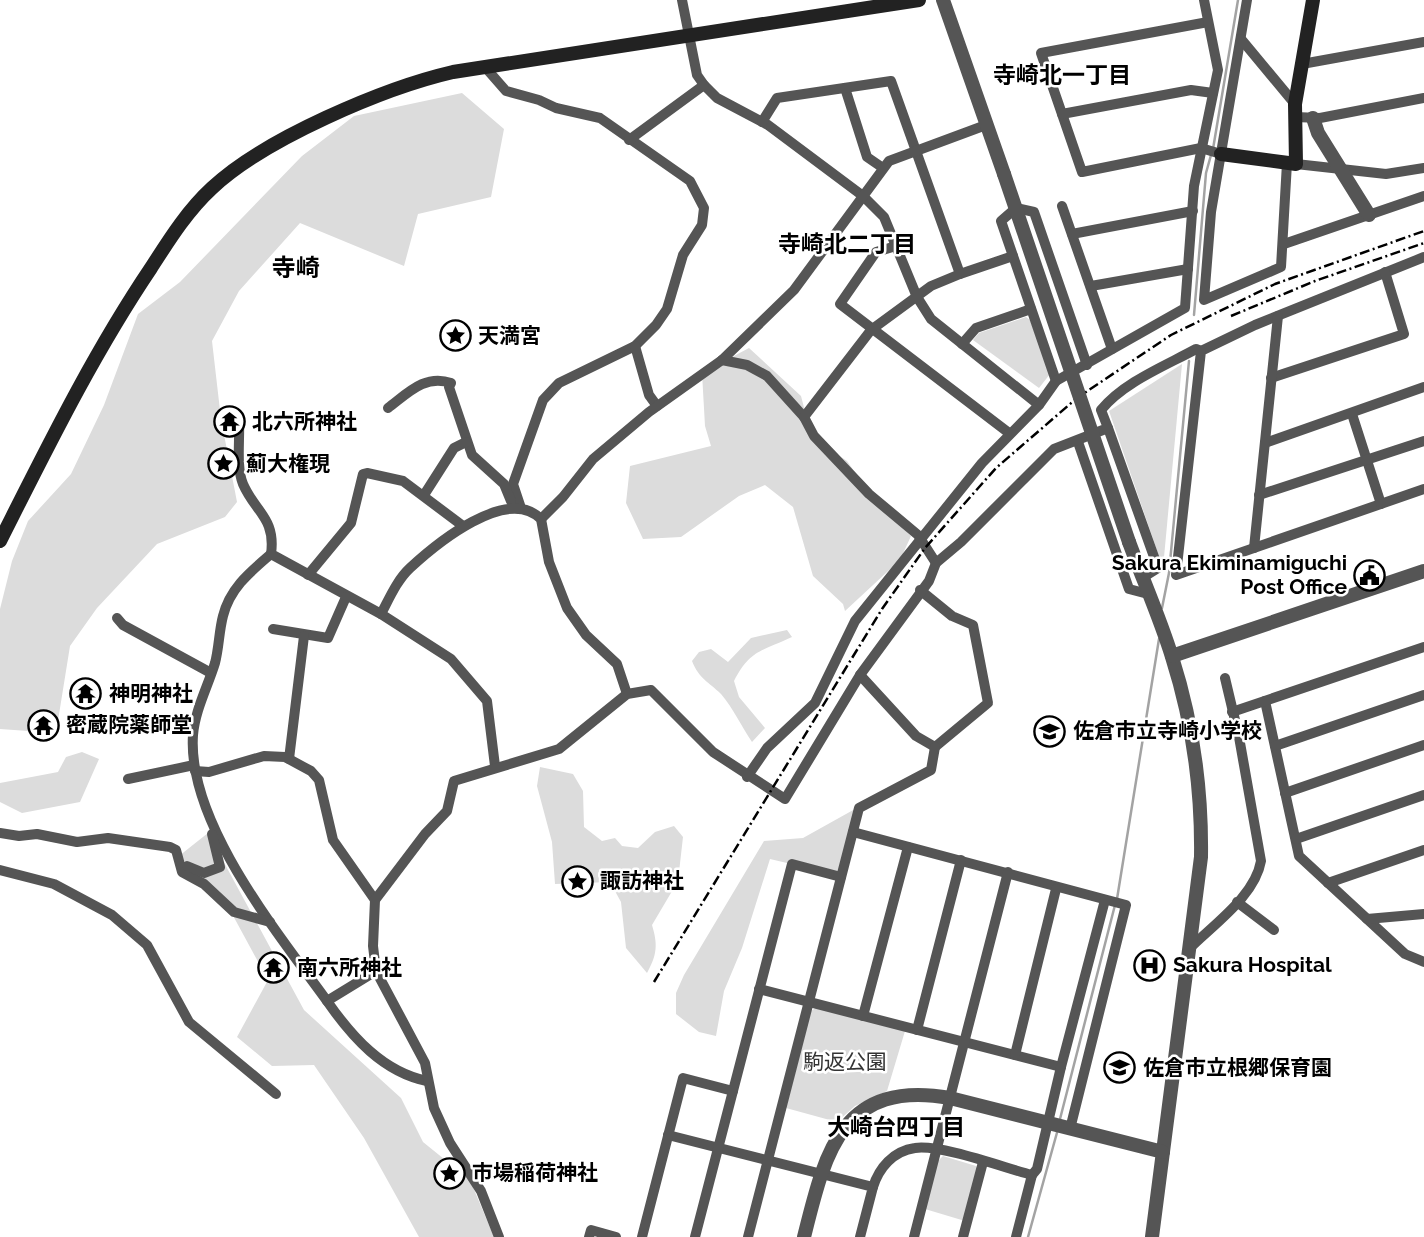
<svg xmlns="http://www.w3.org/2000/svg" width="1424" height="1237" font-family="Raleway,'Noto Sans JP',sans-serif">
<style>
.green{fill:#dcdcdc}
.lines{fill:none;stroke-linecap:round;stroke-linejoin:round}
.stream{stroke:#a3a3a3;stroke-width:2.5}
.minor{stroke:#555;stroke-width:10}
.tertiary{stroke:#555;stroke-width:14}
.secondary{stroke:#222;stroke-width:14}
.rail{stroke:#000;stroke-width:2.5;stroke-dasharray:10 3.5 2 3.5;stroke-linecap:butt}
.tertiary-bridge{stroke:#555;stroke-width:14}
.labels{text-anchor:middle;stroke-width:5;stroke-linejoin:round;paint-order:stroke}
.poi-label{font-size:21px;font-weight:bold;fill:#000;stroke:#fff;text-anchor:start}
.park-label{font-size:21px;fill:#333;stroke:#fff}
.neighbourhood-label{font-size:23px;font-weight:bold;fill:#000;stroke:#fff}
.quarter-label{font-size:24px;font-weight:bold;fill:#000;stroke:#fff}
</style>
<rect width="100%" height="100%" fill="#fff"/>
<g class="green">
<polygon points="462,93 504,129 491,197 418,214 404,266 300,223 239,291 212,341 221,419 237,502 225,517 157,544 97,608 70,646 56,733 0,729 0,609 12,561 28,521 71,474 104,405 138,314 180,282 302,156 354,116"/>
<polygon points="1026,317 1030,320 1050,374 1039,388 973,340 979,333"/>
<polygon points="749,348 801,396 812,438 847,461 872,496 911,536 900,560 845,611 843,604 813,576 793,507 765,485 739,496 681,537 643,539 626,503 630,466 711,446 705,426 702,373"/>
<polygon points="1182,364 1163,568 1109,411"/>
<path d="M787,630L792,637C763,651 750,649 734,681L739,697L765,728L752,742C742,727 733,708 721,694C709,682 699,679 692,661L699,652L711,649L728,662L751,638Z"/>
<polygon points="82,752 99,759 80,802 22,813 0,802 0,783 58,772 66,757"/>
<path d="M540,767L573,774L583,791L584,827L602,841L615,838L622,846L638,848L655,832L674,826L683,837L678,881L652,925C658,945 657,955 647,973L626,948L621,902L610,882L555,884L552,842L537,786Z"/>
<polygon points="855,809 838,875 770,859 742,948 724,991 716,1036 699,1032 676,1014 676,993 684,975 764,841 803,838"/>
<polygon points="208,833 304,1010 401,1098 423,1142 470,1180 494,1237 419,1237 364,1138 314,1065 272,1066 237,1037 268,980 224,899 179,856"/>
<polygon points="817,1007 905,1031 887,1091 855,1106 837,1122 786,1108 811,1011"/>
<polygon points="943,1156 976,1166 979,1171 965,1221 925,1209 938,1161"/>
</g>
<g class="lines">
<g class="stream">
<polyline points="1213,149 1238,0"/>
<polyline points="1194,315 1206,173 1211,155"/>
<polyline points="1162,608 1169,573 1189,361"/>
<polyline points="1117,899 1159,639"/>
<polyline points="1060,1119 1115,905"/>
<polyline points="1028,1237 1058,1129"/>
</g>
<g class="minor">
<polyline points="682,0 697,75 704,85 717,98 768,125 863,196 884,217 917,297 931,319 1039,405"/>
<polyline points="1247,0 1211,212 1204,300 1281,267 1287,163"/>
<polyline points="1208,22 1041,53 1082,172 1201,148 1221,154"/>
<polyline points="1241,39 1295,104"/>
<polyline points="1302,64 1424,42"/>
<polyline points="485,67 506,91 539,100 556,108 600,118 690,181 704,208 702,225 683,255 667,309 656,325 635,346 559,383 543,400 513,484 521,508"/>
<polyline points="845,88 867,157 883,168"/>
<polyline points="1062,114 1191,90 1213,93"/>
<polyline points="1295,117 1320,118 1424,98"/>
<polyline points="762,122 777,98 891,81 960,274 1013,256"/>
<polyline points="629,140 704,85"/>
<polyline points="1296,164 1386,174 1424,168"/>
<polyline points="1062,206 1112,349"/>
<polyline points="1072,234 1193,211"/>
<polyline points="1284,244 1424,196"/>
<polyline points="896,246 876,252 840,304 1009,433"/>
<polyline points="1424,257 1255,325 1201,351 1176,575 1424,489"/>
<polyline points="1091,286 1188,269"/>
<polyline points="962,344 976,328 1031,309"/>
<polyline points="635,346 649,395 657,406"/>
<polyline points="722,360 747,365 767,376 804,417 814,436 869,494 918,535 936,563"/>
<polyline points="1271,378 1404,334 1385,272"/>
<polyline points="1056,381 1001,221 1016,208 1034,212 1087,365"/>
<path d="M388,408C408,393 425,374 451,383L449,387L472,455L504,484L511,501"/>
<polyline points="1352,414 1381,504"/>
<polyline points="804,417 871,330 931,286 960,274"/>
<path d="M239,422C240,440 236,467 243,484C255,512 276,518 271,554L381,614"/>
<polyline points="1108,428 1158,568 1142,578"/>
<polyline points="1078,442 1129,589 1148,594"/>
<polyline points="1265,443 1424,387"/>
<polyline points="424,495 454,448 466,442"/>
<polyline points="1259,495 1424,441"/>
<polyline points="541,519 563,497 593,459 649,412 722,360 794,290 889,161 986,125"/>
<polyline points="1254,548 1278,316"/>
<path d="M271,554C250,572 230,588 223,616C219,631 219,648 215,663C208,686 195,710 193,735C187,822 277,932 327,1001L376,971"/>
<polyline points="308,575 351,523 363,474 367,473 403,481 463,526"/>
<polyline points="117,618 123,625 211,673"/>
<polyline points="273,629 328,638 346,597"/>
<polyline points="860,675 916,736 935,747 988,703 973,625 952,616 920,590"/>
<polyline points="1265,701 1299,856 1405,954 1424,962"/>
<polyline points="1232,712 1424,647"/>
<polyline points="1275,746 1424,695"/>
<polyline points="289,759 304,636"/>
<path d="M495,766L487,701L451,659L381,614C389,599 397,580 410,568C436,544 507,485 541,519L549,562L567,608L586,635L617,664L627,694"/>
<polyline points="195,771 209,772 264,756 285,757 311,771 319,780 333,840 375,900"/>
<polyline points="747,777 767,748 815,703 855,621 982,463 1039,405 1056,381 1185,308 1194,186 1218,70 1204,0"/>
<polyline points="128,779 194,765"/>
<polyline points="1285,793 1424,745"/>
<polyline points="853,832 1126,905 1070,1129"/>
<polyline points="0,833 19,836 37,834 77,842 108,838 170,847 176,850 182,872 204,884 234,912 270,922"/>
<polyline points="1296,839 1424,795"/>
<polyline points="187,866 204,873 220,867 212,834"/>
<polyline points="0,870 54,884 112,915 147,945 189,1022 276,1094"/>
<polyline points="1328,883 1424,850"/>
<polyline points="1237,902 1274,930"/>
<polyline points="1367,919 1424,914"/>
<path d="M1189,949C1214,924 1255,896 1261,861L1239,737L1225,678"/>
<polyline points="759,989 1061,1067 1105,900"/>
<path d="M327,1001C352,1037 383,1072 427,1081"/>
<polyline points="863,1016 908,847"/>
<polyline points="917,1030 961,860"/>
<polyline points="1015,1055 1056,889"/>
<polyline points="668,1135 873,1187 860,1237"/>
<polyline points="1032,1175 1037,1169 1061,1067"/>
<path d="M873,1187C879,1168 893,1151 915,1148C940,1144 1005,1168 1032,1175L1016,1237"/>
<path d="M499,1237L481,1191L450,1143L434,1108L425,1063L376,971L373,946L375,900L425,834L447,811L454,781L559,749L627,694L651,690L713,752L785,799L860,675L929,581L936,563L961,542L1054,449L1108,428L1101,410C1124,382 1165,366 1196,349L1201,351"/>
<polyline points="589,1237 591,1230 616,1237"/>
<polyline points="642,1237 683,1078 733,1091"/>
<polyline points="695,1237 792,864 841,877"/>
<polyline points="748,1237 859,808 931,770 935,747"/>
<polyline points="914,1237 1008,872"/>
<polyline points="963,1237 983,1162"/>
</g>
<g class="tertiary">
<polyline points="943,0 1004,174"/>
<polyline points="1313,118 1318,133 1369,215"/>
<path d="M1129,542C1143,580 1160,618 1172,657C1193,723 1202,788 1201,857L1152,1237"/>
<polyline points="1172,656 1424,571"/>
<path d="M804,1237C825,1153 841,1079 950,1098L1163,1152"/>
</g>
<g class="secondary">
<polyline points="1221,154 1296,164 1295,104 1313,0"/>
<path d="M0,541C47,448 93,354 151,268C169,240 187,211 212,188C264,139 384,88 453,72L919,0"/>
</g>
<g class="rail">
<polyline points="1231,316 1315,281 1424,243"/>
<polyline points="654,982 882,609 925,548 996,468 1077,398 1171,335 1275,284 1424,231"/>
</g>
<polyline class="tertiary-bridge" points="1004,174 1129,542"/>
</g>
<defs>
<symbol id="sight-ring" viewBox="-11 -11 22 22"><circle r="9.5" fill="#fff" stroke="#000" stroke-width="1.5"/><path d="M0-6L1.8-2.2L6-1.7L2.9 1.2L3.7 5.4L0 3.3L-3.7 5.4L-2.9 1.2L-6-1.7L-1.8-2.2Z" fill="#000"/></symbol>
<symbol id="temple-ring" viewBox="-11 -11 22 22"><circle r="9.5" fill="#fff" stroke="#000" stroke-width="1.5"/><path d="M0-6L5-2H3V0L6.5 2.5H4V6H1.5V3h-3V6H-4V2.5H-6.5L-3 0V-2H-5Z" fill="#000"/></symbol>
<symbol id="civic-ring" viewBox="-11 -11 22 22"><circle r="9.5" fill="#fff" stroke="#000" stroke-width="1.5"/><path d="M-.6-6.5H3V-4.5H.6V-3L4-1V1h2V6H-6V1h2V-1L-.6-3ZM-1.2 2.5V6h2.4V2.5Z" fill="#000"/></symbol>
<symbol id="school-ring" viewBox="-11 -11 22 22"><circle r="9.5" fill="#fff" stroke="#000" stroke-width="1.5"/><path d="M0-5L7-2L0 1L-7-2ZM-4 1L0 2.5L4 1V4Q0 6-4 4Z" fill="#000"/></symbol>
<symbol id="hospital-ring" viewBox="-11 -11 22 22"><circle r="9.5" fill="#fff" stroke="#000" stroke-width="1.5"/><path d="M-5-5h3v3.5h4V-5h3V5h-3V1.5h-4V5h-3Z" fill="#000"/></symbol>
</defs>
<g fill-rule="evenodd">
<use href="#sight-ring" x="438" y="318" width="35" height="35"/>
<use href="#temple-ring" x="212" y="404" width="35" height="35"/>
<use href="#sight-ring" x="206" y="446" width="35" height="35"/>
<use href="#civic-ring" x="1352" y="558" width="35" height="35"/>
<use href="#temple-ring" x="68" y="676" width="35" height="35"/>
<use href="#temple-ring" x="26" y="708" width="35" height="35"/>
<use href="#school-ring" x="1032" y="714" width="35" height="35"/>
<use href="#sight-ring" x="560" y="864" width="35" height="35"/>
<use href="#hospital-ring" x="1132" y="948" width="35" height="35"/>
<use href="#temple-ring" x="256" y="950" width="35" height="35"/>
<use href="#school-ring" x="1102" y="1050" width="35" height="35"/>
<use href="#sight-ring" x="432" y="1156" width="35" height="35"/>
</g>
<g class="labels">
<g class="poi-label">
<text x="478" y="343">天満宮</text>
<text x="252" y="429">北六所神社</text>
<text x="246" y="471">薊大権現</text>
<text x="1347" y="570" text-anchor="end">Sakura Ekiminamiguchi<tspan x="1347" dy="24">Post Office</tspan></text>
<text x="109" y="701">神明神社</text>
<text x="66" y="732">密蔵院薬師堂</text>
<text x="1073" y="738">佐倉市立寺崎小学校</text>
<text x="600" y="888">諏訪神社</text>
<text x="1173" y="972">Sakura Hospital</text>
<text x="297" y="975">南六所神社</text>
<text x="1143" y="1075">佐倉市立根郷保育園</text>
<text x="472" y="1180">市場稲荷神社</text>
</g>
<g class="park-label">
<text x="845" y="1069">駒返公園</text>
</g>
<g class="neighbourhood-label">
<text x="1062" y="83">寺崎北一丁目</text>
<text x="847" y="252">寺崎北二丁目</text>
<text x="896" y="1135">大崎台四丁目</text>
</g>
<g class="quarter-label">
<text x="296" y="276">寺崎</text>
</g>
</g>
</svg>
